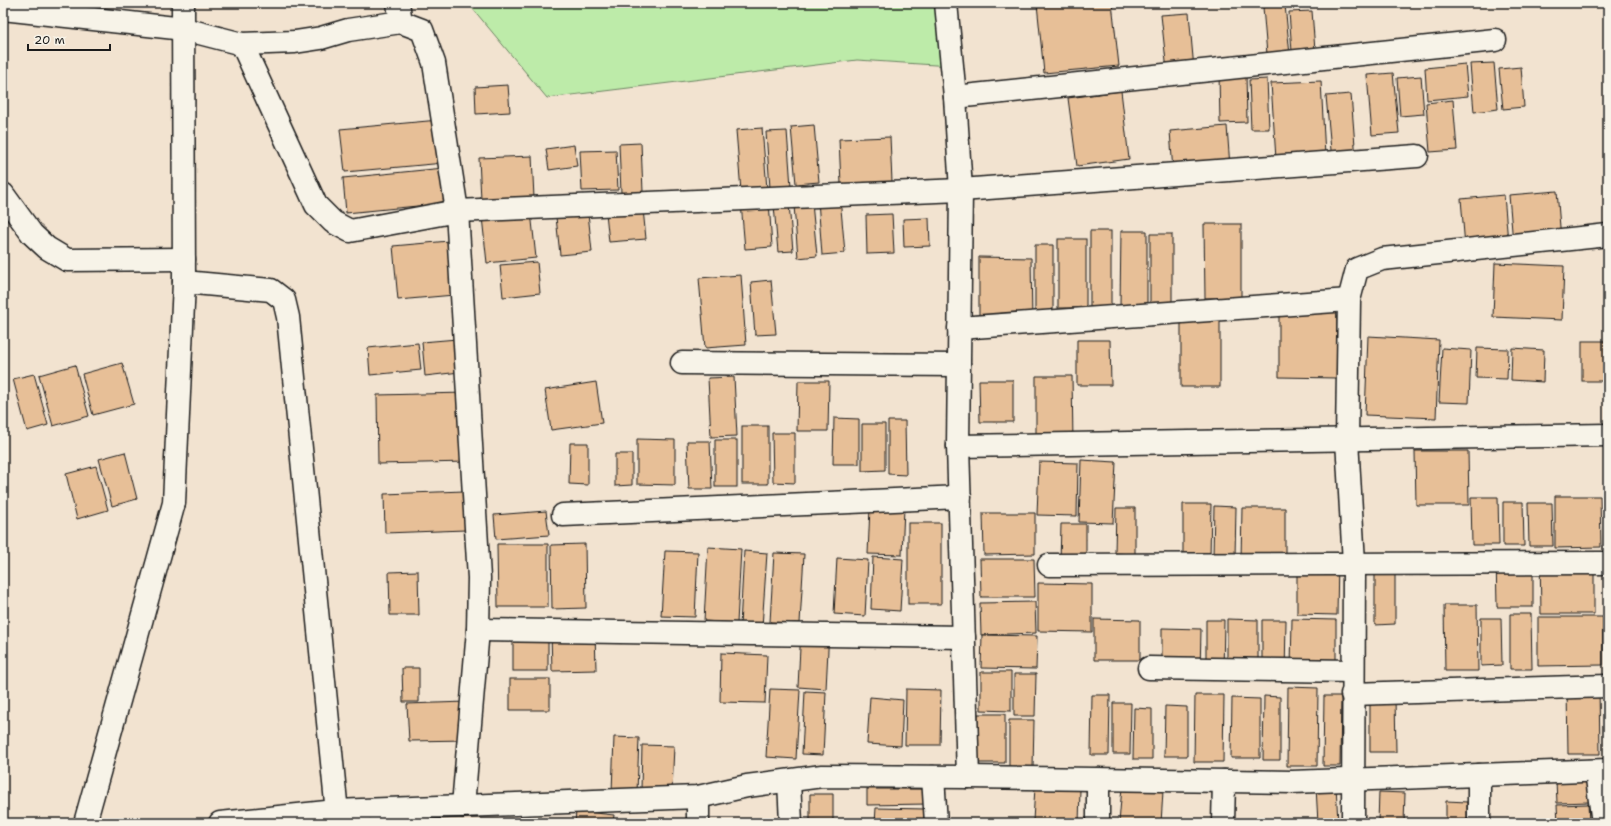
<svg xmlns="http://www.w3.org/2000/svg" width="1611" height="826" font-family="'Shantell Sans',sans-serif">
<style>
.green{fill:#bdeba9;stroke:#6c8462}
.building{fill:#e7bf97;stroke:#1c1c1c}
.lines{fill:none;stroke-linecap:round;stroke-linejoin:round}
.street-casing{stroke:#1c1c1c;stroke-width:25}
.street{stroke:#f7f3e8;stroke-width:22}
</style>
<rect width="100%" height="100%" fill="#f2e3d0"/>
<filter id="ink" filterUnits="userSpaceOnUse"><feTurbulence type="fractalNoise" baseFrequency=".025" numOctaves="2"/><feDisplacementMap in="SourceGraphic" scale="8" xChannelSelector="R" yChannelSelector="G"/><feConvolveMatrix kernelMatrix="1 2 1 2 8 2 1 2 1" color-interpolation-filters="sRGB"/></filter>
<g filter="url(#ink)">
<polygon class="green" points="468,3 944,3 951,66 857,60 547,98"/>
<g class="building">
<polygon points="1051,3 1112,3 1119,66 1044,73 1037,4"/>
<polygon points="1285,5 1291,65 1268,66 1263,7"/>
<polygon points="1312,11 1316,64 1293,65 1289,12"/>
<polygon points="1189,13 1194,69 1167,71 1161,15"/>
<polygon points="1494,63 1498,109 1474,112 1470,64"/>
<polygon points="1465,64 1468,96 1427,100 1425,68"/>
<polygon points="1521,67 1524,107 1503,109 1499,69"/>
<polygon points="1393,73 1399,133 1372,135 1367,75"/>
<polygon points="1219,74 1246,74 1247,122 1220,123"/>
<polygon points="1421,76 1424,114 1400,116 1397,78"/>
<polygon points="1267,79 1269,129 1251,129 1249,80"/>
<polygon points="1321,81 1325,156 1276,159 1271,83"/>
<polygon points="508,85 510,112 476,114 475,87"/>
<polygon points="1121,91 1129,159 1077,166 1068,98"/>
<polygon points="1351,94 1356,159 1332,161 1326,96"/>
<polygon points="1453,100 1457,150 1430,152 1426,103"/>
<polygon points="439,120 444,163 345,172 340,129"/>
<polygon points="814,125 819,182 796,184 791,127"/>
<polygon points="1227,126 1230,167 1173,171 1170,131"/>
<polygon points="762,128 767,189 741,191 736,130"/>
<polygon points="787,131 791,187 770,188 766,132"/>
<polygon points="890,137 892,182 841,184 839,139"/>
<polygon points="641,143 643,192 621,193 619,144"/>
<polygon points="574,145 577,166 549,170 546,149"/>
<polygon points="616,150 618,190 582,191 580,151"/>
<polygon points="532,156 534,198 481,200 479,158"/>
<polygon points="444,168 448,203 346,213 343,178"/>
<polygon points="1557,191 1561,239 1513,243 1509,195"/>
<polygon points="1605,194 1608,194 1608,227"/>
<polygon points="1504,195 1508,242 1465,246 1461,199"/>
<polygon points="840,198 845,253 822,255 818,200"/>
<polygon points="769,201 772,247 745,249 741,203"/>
<polygon points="812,203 817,256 798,258 794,205"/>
<polygon points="789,204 793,251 778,252 774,205"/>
<polygon points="643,209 646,239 609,242 606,213"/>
<polygon points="531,212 536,258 487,263 482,217"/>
<polygon points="588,213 592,252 560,255 556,217"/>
<polygon points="892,214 894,253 867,254 866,215"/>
<polygon points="929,218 930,246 904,247 903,219"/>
<polygon points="1204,224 1241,224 1241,298 1205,298"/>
<rect x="1090" y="231" width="21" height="77"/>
<polygon points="1121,231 1147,231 1147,307 1120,307"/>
<polygon points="1150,234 1172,234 1172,306 1150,305"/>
<rect x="1058" y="239" width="28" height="69"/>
<polygon points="449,241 454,295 398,300 393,246"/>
<rect x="1035" y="245" width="18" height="67"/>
<polygon points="979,257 1031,258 1032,323 979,323"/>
<polygon points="537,262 540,293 503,297 500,265"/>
<polygon points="1495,263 1564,266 1562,320 1493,317"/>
<polygon points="741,275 746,345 705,348 699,278"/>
<polygon points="771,280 776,334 755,335 751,282"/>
<polygon points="1279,310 1337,311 1337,378 1279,377"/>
<rect x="1181" y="314" width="39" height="73"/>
<polygon points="1368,336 1439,340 1436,418 1365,415"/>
<polygon points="457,339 460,372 425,376 422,342"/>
<polygon points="1077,340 1110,340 1111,385 1077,385"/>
<rect x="1582" y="341" width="26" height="40"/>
<polygon points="418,343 421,370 370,375 368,348"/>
<polygon points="1442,348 1471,350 1469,403 1439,402"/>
<polygon points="1477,348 1508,349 1507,379 1476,378"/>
<polygon points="1512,348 1544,350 1543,382 1511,380"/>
<polygon points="122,363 134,404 93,415 82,374"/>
<polygon points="75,365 89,416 53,426 39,375"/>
<polygon points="34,374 48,425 27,431 13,379"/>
<polygon points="1036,376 1072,376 1073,442 1036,442"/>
<polygon points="734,377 737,436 711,437 708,378"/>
<polygon points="979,380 1013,380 1013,422 980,422"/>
<polygon points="798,381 829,381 828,431 797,431"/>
<polygon points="596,382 602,423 551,430 545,390"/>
<polygon points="466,393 467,462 378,464 377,395"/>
<polygon points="834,418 859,419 859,464 833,464"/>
<polygon points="888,421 905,421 906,475 888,474"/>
<polygon points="862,424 885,424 885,470 862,471"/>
<rect x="742" y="426" width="26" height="58"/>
<polygon points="772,433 795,433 795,483 773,482"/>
<polygon points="637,439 675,440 675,485 637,484"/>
<rect x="715" y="440" width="22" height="47"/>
<polygon points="687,441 710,441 712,489 689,489"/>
<polygon points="570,443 588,443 588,485 569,484"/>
<polygon points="1415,451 1468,451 1469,505 1416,505"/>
<polygon points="125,452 137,499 112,506 99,459"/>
<polygon points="615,454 632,454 632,485 615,486"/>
<polygon points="1081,460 1116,462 1113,523 1079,522"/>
<polygon points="1039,462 1078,463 1077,516 1037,515"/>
<polygon points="96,466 108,510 77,519 66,474"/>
<polygon points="464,491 465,530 385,533 384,494"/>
<polygon points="1606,494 1608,494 1608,540 1607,540"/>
<polygon points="1555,496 1600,496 1601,547 1555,548"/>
<polygon points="1471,497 1498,497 1499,545 1472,545"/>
<polygon points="1503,502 1523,502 1524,546 1503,546"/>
<polygon points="1528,503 1552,503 1553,546 1529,546"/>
<polygon points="1183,504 1211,504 1210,557 1183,557"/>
<polygon points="1214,506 1236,507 1235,557 1213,557"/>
<polygon points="870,507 904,508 902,555 868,554"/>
<polygon points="1116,508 1135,508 1135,554 1115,553"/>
<polygon points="1242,508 1285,508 1285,561 1241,560"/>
<polygon points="546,511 549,535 496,539 494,515"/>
<polygon points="983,513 1035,513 1035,554 984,555"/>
<rect x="908" y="523" width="33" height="81"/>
<polygon points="1061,524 1086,524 1086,563 1060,563"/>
<polygon points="497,544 548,544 548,607 498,607"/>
<polygon points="585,544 586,608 552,609 551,545"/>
<polygon points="708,547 741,549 737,623 704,621"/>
<polygon points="665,551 698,552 695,617 661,616"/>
<polygon points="744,551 767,553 762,627 740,626"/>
<polygon points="774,553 804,554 800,623 770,622"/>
<polygon points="1540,553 1594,553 1594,614 1541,614"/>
<polygon points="1496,555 1533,555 1533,607 1497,607"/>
<polygon points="873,557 903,559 900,611 871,609"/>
<polygon points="837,558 868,560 865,616 834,614"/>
<polygon points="980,559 1034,559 1035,597 981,597"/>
<polygon points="1297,559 1338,559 1337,615 1297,614"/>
<polygon points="1375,565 1395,565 1395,624 1375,625"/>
<polygon points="418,571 419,615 390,615 389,572"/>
<polygon points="1038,583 1092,584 1092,632 1038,631"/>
<polygon points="1035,602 1036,633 981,635 980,603"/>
<polygon points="1444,605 1477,605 1478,671 1445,671"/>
<polygon points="1510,614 1531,614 1532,669 1510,669"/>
<polygon points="1538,617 1603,617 1603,665 1538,666"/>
<polygon points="1481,618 1501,618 1502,665 1481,666"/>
<polygon points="1094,619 1140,620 1140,660 1094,660"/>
<polygon points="1227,619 1258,620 1258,675 1227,675"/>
<polygon points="1292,619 1336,620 1336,669 1291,668"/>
<polygon points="1206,620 1224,620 1223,674 1206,674"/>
<polygon points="1262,620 1286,620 1285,676 1262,676"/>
<polygon points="801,628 829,630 826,689 798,687"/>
<polygon points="1162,628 1201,629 1200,673 1162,672"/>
<polygon points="551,631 595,631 596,670 552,671"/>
<polygon points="982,635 1037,636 1036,669 981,668"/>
<rect x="513" y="637" width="35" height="34"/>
<polygon points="721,653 767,655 765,703 720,702"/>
<polygon points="402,668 419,668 419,702 403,702"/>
<polygon points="981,672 1011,672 1011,711 981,710"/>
<polygon points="1014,674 1036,674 1035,716 1014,716"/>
<rect x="510" y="679" width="40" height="31"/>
<polygon points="1288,687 1318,688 1317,766 1287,766"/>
<polygon points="1567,687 1599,687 1600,754 1568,754"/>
<polygon points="770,689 800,690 796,759 766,757"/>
<polygon points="906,689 941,690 940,745 905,745"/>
<polygon points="805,691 826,692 823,755 802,754"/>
<polygon points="1092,695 1110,695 1109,755 1091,755"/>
<polygon points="1195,695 1224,695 1223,762 1194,762"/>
<polygon points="1264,696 1280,697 1280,760 1263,760"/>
<polygon points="1324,696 1341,696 1340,766 1323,766"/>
<polygon points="870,697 903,700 901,746 867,744"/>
<polygon points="1370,697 1395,698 1396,752 1370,752"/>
<polygon points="1232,698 1260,699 1260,758 1231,758"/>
<polygon points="466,702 467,740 409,741 407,704"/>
<polygon points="1113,703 1131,703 1130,754 1113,754"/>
<polygon points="1165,706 1187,707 1187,756 1164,756"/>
<polygon points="1134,708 1152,709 1152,759 1133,759"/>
<polygon points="978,714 1005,714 1005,763 977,763"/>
<polygon points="1009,720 1034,720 1033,768 1009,768"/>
<polygon points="614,737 639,738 637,793 612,792"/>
<polygon points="642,745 674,746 672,791 641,790"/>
<polygon points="1587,778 1589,802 1557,803 1556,780"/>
<polygon points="1336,786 1338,823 1318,823 1316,787"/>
<polygon points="1035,787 1080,789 1079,823 1033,821"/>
<polygon points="1122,787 1163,791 1161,823 1119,823"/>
<polygon points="867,789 927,789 927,804 867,805"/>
<polygon points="1379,792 1405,793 1404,823 1378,823"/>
<polygon points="810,794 833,794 833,821 810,820"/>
<polygon points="1446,801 1467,802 1467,823 1446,823"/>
<polygon points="1588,804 1589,823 1558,823 1557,805"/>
<polygon points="876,808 925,809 925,823 875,823"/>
<polygon points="576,811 614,815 613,823 575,823"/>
<polygon points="403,816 404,823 352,823 352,817"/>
</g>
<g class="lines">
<defs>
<g id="street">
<polyline points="398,3 401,22"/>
<polyline points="946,3 955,97 961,190 958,446 968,777"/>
<polyline points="3,9 184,29 242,44 295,42 321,38 348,30 401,22 422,30 434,63 457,211 961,190 1417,156"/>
<polyline points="242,44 316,205 333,222 350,231 457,211 479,578 478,630 463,806"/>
<polyline points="955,97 1495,40"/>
<polyline points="3,194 32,234 47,248 67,260 184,259"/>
<polyline points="184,282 271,290 284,300 288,317 338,823"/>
<polyline points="959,328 1349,300"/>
<polyline points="682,363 959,365"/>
<polyline points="958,446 1608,435"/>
<polyline points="563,515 960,497"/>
<polyline points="1049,565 1608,563"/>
<polyline points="478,630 964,637"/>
<polyline points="1149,668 1353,671"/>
<polyline points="1352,694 1608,686"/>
<polyline points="1596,771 1603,823"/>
<polyline points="1479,775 1479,823"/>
<polyline points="933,777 936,823"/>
<polyline points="789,781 791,823"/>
<polyline points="698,797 698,823"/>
<polyline points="85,823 174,503 184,282 183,3"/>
<polyline points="220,823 336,811 698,797 747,786 822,776 968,777 1292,782 1608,770"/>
<polyline points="1098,823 1098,779"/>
<polyline points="1223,823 1224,781"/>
<polyline points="1353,823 1354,563 1347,440 1349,300 1357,269 1382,259 1608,235"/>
</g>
</defs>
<use href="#street" class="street-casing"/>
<use href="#street" class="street"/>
</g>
</g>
<rect width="1611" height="826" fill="none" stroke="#f7f3e8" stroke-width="16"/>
<rect x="8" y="8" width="1595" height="810" fill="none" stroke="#1c1c1c" stroke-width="1.5" filter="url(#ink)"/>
<path d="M28 44v6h82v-6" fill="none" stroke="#1c1c1c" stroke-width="2"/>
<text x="34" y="44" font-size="12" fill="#1c1c1c" stroke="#f7f3e8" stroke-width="3" paint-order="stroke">20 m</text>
</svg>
